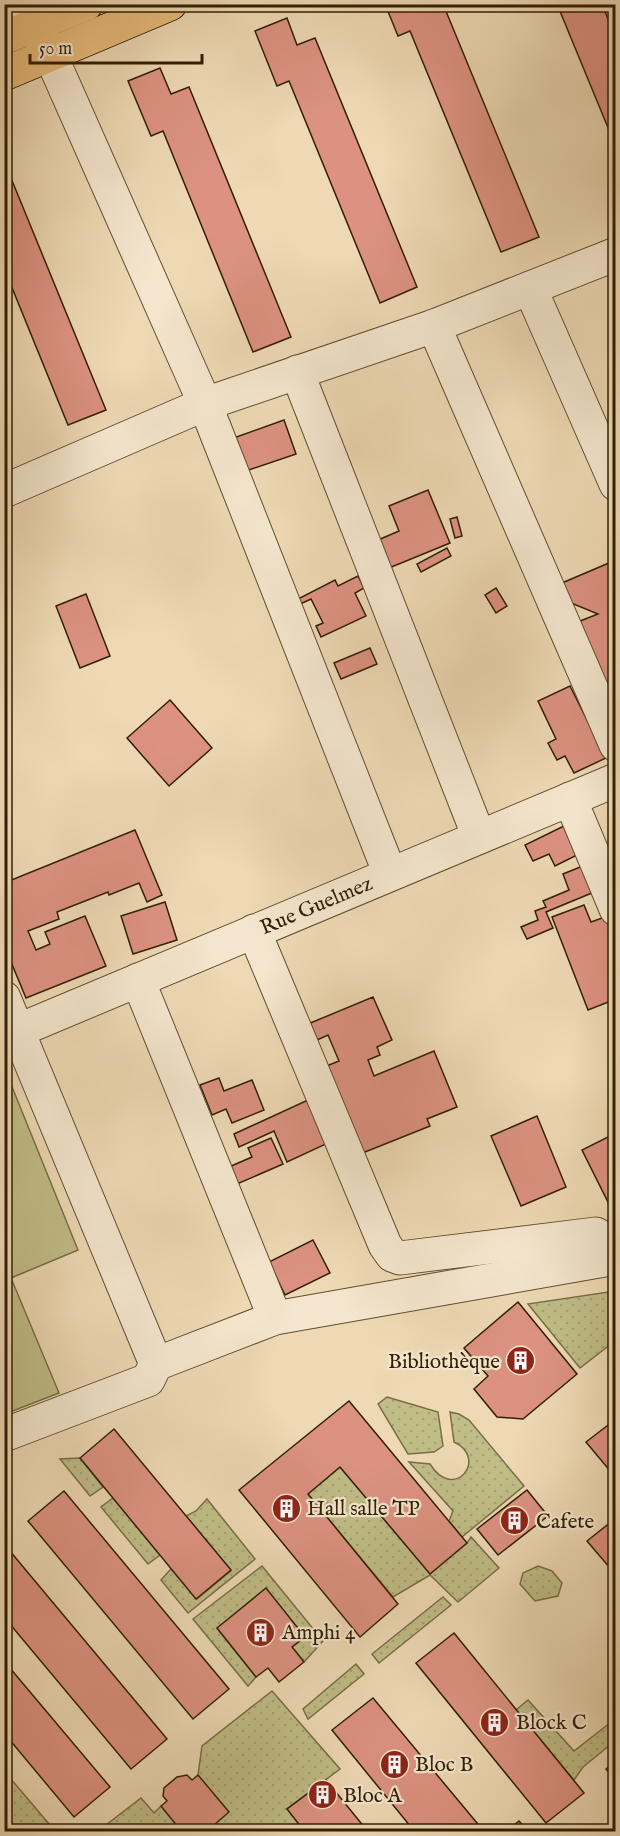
<svg xmlns="http://www.w3.org/2000/svg" width="620" height="1836" font-family="'IM FELL English',serif">
<style>
.grass{fill:url(#grass-dots);stroke:#786e46;stroke-width:1.5}
.park{fill:#c0bd87;stroke:#786e46;stroke-width:1.5}
.building{fill:#dd9281;stroke:#311f04;stroke-width:1.5}
.lines{fill:none;stroke-linecap:round;stroke-linejoin:round}
.minor-casing{stroke:#604e30;stroke-width:35}
.major-casing{stroke:#311f04;stroke-width:35}
.minor{stroke:#f4e6ce;stroke-width:33}
.major{stroke:#e7bc7a;stroke-width:33}
.labels{text-anchor:middle;stroke-width:4.5;stroke-linejoin:round;paint-order:stroke}
.street-label{font-size:21px;fill:#311f04;stroke:#f4e6ce}
.poi-label{font-size:21px;fill:#311f04;stroke:#f4e6ce;text-anchor:start}
</style>
<defs>
<pattern id="grass-dots" width="8" height="8" patternUnits="userSpaceOnUse" patternTransform="scale(1.5)"><rect width="8" height="8" fill="#c0bd87"/><path d="M2 2h.1M6 6h.1" fill="none" stroke="#a5a273" stroke-width="1.8" stroke-linecap="round"/></pattern>
</defs>
<rect width="100%" height="100%" fill="#eed9b4"/>
<filter id="stains"><feTurbulence type="fractalNoise" baseFrequency=".00333" numOctaves="4"/><feColorMatrix values="0 0 0 0 .2 0 0 0 0 .09 0 0 0 0 .02 0 0 0 .5 -.17"/></filter>
<radialGradient id="worn" r=".72"><stop offset=".6" stop-color="#630" stop-opacity="0"/><stop offset="1" stop-color="#630" stop-opacity=".3"/></radialGradient>
<g class="grass">
<polygon points="615,1291 615,1350 611,1344 580,1368 528,1304"/>
<polygon points="387,1397 438,1412 443,1446 434,1452 408,1454 378,1404"/>
<path d="M450,1412L459,1414L469,1420L524,1486L462,1537L449,1521L453,1511L409,1462L430,1464C454,1503 489,1458 454,1442Z"/>
<polygon points="80,1458 103,1487 90,1496 60,1459"/>
<polygon points="340,1467 430,1574 467,1543 471,1537 499,1568 458,1602 430,1575 393,1597 308,1494"/>
<polygon points="113,1498 160,1555 148,1564 101,1507"/>
<polygon points="207,1499 255,1559 188,1613 161,1580 171,1569 197,1599 231,1571 186,1516 196,1511"/>
<polygon points="262,1566 323,1641 304,1662 292,1647 305,1637 266,1589 217,1628 256,1677 248,1686 193,1619"/>
<polygon points="538,1566 552,1571 562,1583 558,1596 535,1601 520,1584 523,1573"/>
<polygon points="443,1597 451,1605 379,1663 372,1654"/>
<polygon points="356,1664 364,1674 308,1719 303,1709"/>
<polygon points="272,1691 340,1769 287,1809 305,1832 206,1831 228,1812 198,1775 202,1746"/>
<polygon points="528,1700 574,1751 615,1719 615,1741 583,1767 574,1780 516,1710"/>
<polygon points="4,1772 5,1772 55,1831 5,1831"/>
<polygon points="141,1798 154,1813 161,1806 182,1831 97,1832"/>
</g>
<polygon class="park" points="4,1067 78,1250 11,1278 59,1393 5,1414"/>
<g class="building">
<polygon points="385,4 443,4 539,237 501,252 410,31 398,36"/>
<polygon points="557,4 602,4 616,39 616,147"/>
<polygon points="287,18 297,45 315,38 417,287 380,303 289,81 277,86 255,31"/>
<polygon points="160,68 171,94 189,87 291,337 253,352 163,131 151,136 128,81"/>
<polygon points="4,161 106,410 68,425 4,268"/>
<polygon points="284,420 296,454 240,473 228,440"/>
<polygon points="428,490 450,543 389,568 378,540 399,531 389,506"/>
<polygon points="457,517 462,536 455,538 450,519"/>
<polygon points="447,548 451,556 421,572 417,564"/>
<polygon points="616,560 616,685 614,684 605,706 570,625 598,614 571,603 562,583"/>
<polygon points="358,576 364,588 355,593 366,616 321,637 316,626 323,623 311,599 296,606 294,601 335,580 338,586"/>
<polygon points="496,588 507,606 496,613 485,595"/>
<polygon points="86,594 110,656 80,668 56,606"/>
<polygon points="370,648 377,664 341,679 334,663"/>
<polygon points="570,686 606,758 574,773 565,756 557,760 548,743 556,739 538,701"/>
<polygon points="170,700 212,748 169,786 127,738"/>
<polygon points="566,825 587,850 555,866 549,854 533,861 525,845"/>
<polygon points="135,830 162,895 147,902 139,883 109,895 108,892 57,912 59,919 28,931 36,950 50,944 45,932 85,916 106,966 26,998 4,945 4,883"/>
<polygon points="600,859 611,885 546,912 553,928 527,939 521,927 538,920 535,911 546,907 543,901 569,890 563,874"/>
<polygon points="165,902 177,940 133,954 121,916"/>
<polygon points="584,905 591,922 616,913 616,999 588,1010 552,917"/>
<polygon points="373,997 392,1040 377,1047 380,1055 368,1060 374,1076 434,1051 457,1107 427,1119 430,1126 350,1158 314,1071 339,1061 328,1035 315,1041 308,1024"/>
<polygon points="219,1078 224,1091 252,1080 264,1110 232,1123 226,1109 212,1115 200,1085"/>
<polygon points="308,1100 328,1143 287,1162 274,1131 239,1147 234,1134"/>
<polygon points="537,1116 566,1187 521,1206 491,1136"/>
<polygon points="616,1133 616,1211 613,1212 582,1150"/>
<polygon points="271,1138 283,1164 230,1187 222,1170 252,1157 248,1148"/>
<polygon points="313,1240 330,1273 285,1295 269,1262"/>
<polygon points="518,1302 577,1374 523,1419 497,1417 474,1389 488,1376 464,1348"/>
<polygon points="349,1401 467,1543 430,1574 340,1467 308,1494 398,1604 360,1637 239,1490"/>
<polygon points="616,1419 616,1478 586,1442"/>
<polygon points="114,1429 231,1570 196,1599 80,1458"/>
<polygon points="527,1490 548,1516 498,1555 477,1529"/>
<polygon points="64,1491 229,1689 193,1719 28,1521"/>
<polygon points="616,1518 616,1575 587,1541"/>
<polygon points="4,1544 167,1739 131,1769 4,1617"/>
<polygon points="266,1588 305,1637 292,1647 304,1662 279,1682 268,1668 256,1677 217,1628"/>
<polygon points="454,1633 584,1793 546,1823 416,1663"/>
<polygon points="4,1661 110,1787 74,1817 4,1733"/>
<polygon points="373,1698 482,1829 479,1832 415,1832 332,1730"/>
<polygon points="616,1760 616,1781 606,1769"/>
<polygon points="187,1775 192,1780 198,1775 229,1812 206,1832 182,1832 161,1806 167,1801 163,1796 164,1788 177,1777"/>
<polygon points="326,1780 365,1828 367,1832 305,1832 287,1809"/>
<polygon points="519,1821 529,1832 506,1832"/>
</g>
<g class="lines">
<defs>
<g id="minor">
<polyline points="23,4 50,54 205,404 390,874"/>
<polyline points="530,288 616,484"/>
<polyline points="434,326 616,745"/>
<polyline points="297,372 479,837"/>
<polyline points="4,491 205,404 434,326 616,254"/>
<polyline points="570,799 616,909"/>
<polyline points="254,931 385,1245 392,1255 400,1258 596,1234 616,1247"/>
<polyline points="138,980 275,1318"/>
<polyline points="4,998 156,1364"/>
<polyline points="17,1031 616,780"/>
<polyline points="4,1435 148,1380 156,1364 275,1318 616,1258"/>
</g>
<g id="major">
<polyline points="4,38 86,4"/>
<polyline points="4,74 170,4"/>
</g>
</defs>
<use href="#minor" class="minor-casing"/>
<use href="#major" class="major-casing"/>
<use href="#minor" class="minor"/>
<use href="#major" class="major"/>
</g>
<defs>
<symbol id="building-disc" viewBox="-11 -11 22 22"><circle r="9.5" fill="#8f2418" stroke="#f4e6ce"/><path d="M-4-6H4V6H1V3H-1V6H-4ZM-2.5-4.3h1.7v1.8h-1.7ZM.8-4.3h1.7v1.8H.8ZM-2.5-1h1.7V.8h-1.7ZM.8-1h1.7V.8H.8Z" fill="#fff"/></symbol>
</defs>
<g fill-rule="evenodd">
<use href="#building-disc" x="504" y="1344" width="33" height="33"/>
<use href="#building-disc" x="270" y="1492" width="33" height="33"/>
<use href="#building-disc" x="498" y="1504" width="33" height="33"/>
<use href="#building-disc" x="244" y="1616" width="33" height="33"/>
<use href="#building-disc" x="478" y="1706" width="33" height="33"/>
<use href="#building-disc" x="378" y="1748" width="33" height="33"/>
<use href="#building-disc" x="306" y="1778" width="33" height="33"/>
</g>
<g class="labels">
<g class="street-label">
<text transform="translate(316 905) rotate(-23)" y="7">Rue Guelmez</text>
</g>
<g class="poi-label">
<text x="500" y="1368" text-anchor="end">Bibliothèque</text>
<text x="307" y="1515">Hall salle TP</text>
<text x="536" y="1528">Cafete</text>
<text x="282" y="1639">Amphi 4</text>
<text x="516" y="1729">Block C</text>
<text x="415" y="1771">Bloc B</text>
<text x="343" y="1802">Bloc A</text>
</g>
</g>
<rect width="620" height="1836" fill="none" stroke="#eed9b4" stroke-width="24"/>
<rect x="6" y="6" width="608" height="1824" fill="none" stroke="#311f04" stroke-width="3"/>
<rect x="12" y="12" width="596" height="1812" fill="none" stroke="#311f04" stroke-width="1.5"/>
<path d="M30 54v9h172v-9" fill="none" stroke="#311f04" stroke-width="3"/>
<text x="39" y="54" font-size="18" fill="#311f04" stroke="#f4e6ce" stroke-width="4.5" paint-order="stroke">50 m</text>
<rect width="100%" height="100%" filter="url(#stains)"/>
<rect width="100%" height="100%" fill="url(#worn)"/>
</svg>
